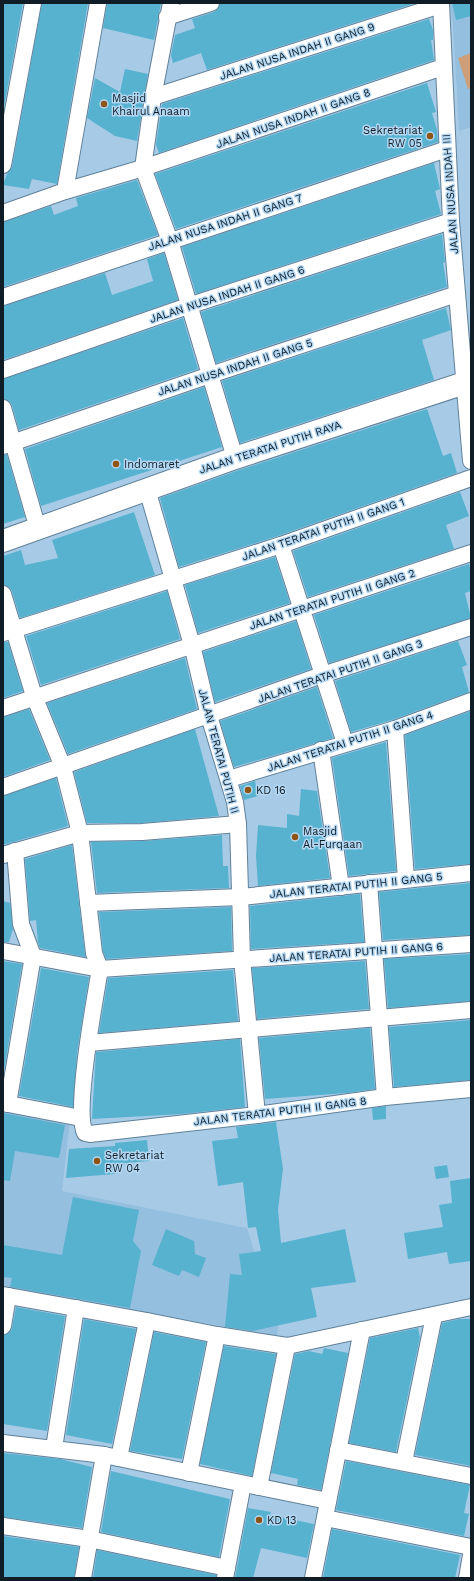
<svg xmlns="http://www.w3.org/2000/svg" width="474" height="1581" font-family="'Work Sans',sans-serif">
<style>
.built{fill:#95bfde}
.green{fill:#cd9e77}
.building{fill:#57b2cf}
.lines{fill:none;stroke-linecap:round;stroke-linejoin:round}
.street-casing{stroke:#60819a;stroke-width:18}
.secondary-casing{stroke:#60819a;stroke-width:24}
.street{stroke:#fff;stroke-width:16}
.secondary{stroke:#fff;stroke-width:22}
.poi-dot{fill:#8f5314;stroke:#b4d8f3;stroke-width:1.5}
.labels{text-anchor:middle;stroke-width:3;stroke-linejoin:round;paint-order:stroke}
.street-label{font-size:11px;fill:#101d27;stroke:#b4d8f3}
.poi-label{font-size:11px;fill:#101d27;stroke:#b4d8f3;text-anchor:start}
</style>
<rect width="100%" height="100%" fill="#a7cbe6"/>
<g class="built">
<polygon points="450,3 471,3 471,18 454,23 471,18 471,127 459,131 453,24"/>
<polygon points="3,1109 70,1121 62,1191 247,1228 278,1327 277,1336 3,1287"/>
</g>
<polygon class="green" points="471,53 471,88 468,89 458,58"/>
<g class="building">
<polygon points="3,3 23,3 3,113"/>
<polygon points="42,3 88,3 57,184 32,179 29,189 3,185 7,174 12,167"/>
<polygon points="107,3 161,3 154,40 103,28"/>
<polygon points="220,3 416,3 207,70 201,53 173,63 171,55 175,35 195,28 192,19 214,12 218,9"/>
<polygon points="452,3 471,3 471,16 456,20"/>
<polygon points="429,19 433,30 433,40 431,40 434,60 159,153 156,145 162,104"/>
<polygon points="125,69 148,74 137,141 115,136 87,118 95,78 120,92"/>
<polygon points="427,83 436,112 432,113 437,130 438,142 176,229 155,174"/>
<polygon points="434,163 440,189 435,191 441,214 196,294 182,247"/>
<polygon points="137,180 158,235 3,287 3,222 51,206 54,215 78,206 76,198"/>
<polygon points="442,234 445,262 443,263 447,287 216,363 201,312"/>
<polygon points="164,253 178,300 3,360 3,306 105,273 112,295 153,281 147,259"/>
<polygon points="446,308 451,330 422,340 434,380 240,443 222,381"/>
<polygon points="183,318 198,369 19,430 12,405 9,401 3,399 3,379"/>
<polygon points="204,387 222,447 41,506 25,449"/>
<polygon points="427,409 443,456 451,453 457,473 278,536 179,567 160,498 239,470"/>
<polygon points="3,455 7,455 25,517 3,524"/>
<polygon points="460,492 469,516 446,525 454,549 308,597 293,551"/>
<polygon points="134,512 155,575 20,618 12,591 9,587 3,585 3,556 21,550 25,565 58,558 52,540"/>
<polygon points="275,557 290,603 198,633 185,585"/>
<polygon points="469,564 471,570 471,591 465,593 471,618 329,663 314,615"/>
<polygon points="167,591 180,639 41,685 26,636"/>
<polygon points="296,621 311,669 215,702 203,652"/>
<polygon points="458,641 467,665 462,667 469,692 392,720 351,732 335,681"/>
<polygon points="3,642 8,642 23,691 3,698"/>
<polygon points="185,658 197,709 68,754 47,703"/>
<polygon points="317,687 333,738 234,767 220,721"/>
<polygon points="29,709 50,760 3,777 3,717"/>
<polygon points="471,711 471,864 415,869 405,735"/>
<polygon points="195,729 219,816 142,823 87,823 74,772"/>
<polygon points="386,742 396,871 349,876 332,758"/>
<polygon points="56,778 68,826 3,845 3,796"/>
<polygon points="255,781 258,796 244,800 240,786"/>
<polygon points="301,789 317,791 330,878 258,886 256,856 258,825 287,828 287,814 299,816"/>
<polygon points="222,835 223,866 228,866 229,888 97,893 91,842 143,841"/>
<polygon points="72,845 85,954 85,957 40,948 38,942 36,920 30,921 25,859"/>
<polygon points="471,883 471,935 383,940 379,892"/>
<polygon points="360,894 364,942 251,949 250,906"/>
<polygon points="3,901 10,903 13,929 9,942 3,942"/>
<polygon points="231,907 232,951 106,959 103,951 99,912"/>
<polygon points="471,954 471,1001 388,1008 384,959"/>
<polygon points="3,961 22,964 3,1077"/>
<polygon points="365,961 369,1009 257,1019 252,968"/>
<polygon points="41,968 89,977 77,1053 73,1107 19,1096"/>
<polygon points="233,970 238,1021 99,1033 108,978"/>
<polygon points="471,1020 471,1080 394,1087 389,1027"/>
<polygon points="370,1028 375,1089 347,1093 265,1099 259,1038"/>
<polygon points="240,1039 245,1107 182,1114 92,1119 96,1052"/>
<polygon points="386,1106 386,1119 373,1120 372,1108"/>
<polygon points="3,1113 65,1125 59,1158 15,1151 10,1181 3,1180"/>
<polygon points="276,1122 283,1169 278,1210 281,1243 345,1229 356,1282 311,1288 317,1317 253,1331 225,1327 230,1274 242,1275 239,1254 261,1251 256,1227 248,1228 243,1182 218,1186 212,1141 238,1138 236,1127"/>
<polygon points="147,1140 149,1161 114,1164 115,1174 66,1178 69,1149 115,1146 115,1143"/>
<polygon points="447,1165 449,1177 436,1179 434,1167"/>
<polygon points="471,1178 471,1261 449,1264 447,1252 408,1259 404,1233 443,1227 439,1205 452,1203 450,1181"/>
<polygon points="73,1197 139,1210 133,1241 141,1251 130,1308 10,1287 12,1278 3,1277 3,1245 62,1255"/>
<polygon points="166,1229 194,1241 195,1254 206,1258 199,1277 182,1270 179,1276 152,1265"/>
<polygon points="16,1307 65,1316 47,1431 3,1424 3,1335 10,1332 12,1328"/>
<polygon points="84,1319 136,1329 112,1444 66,1435"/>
<polygon points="459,1319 471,1319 471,1466 415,1455 442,1323"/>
<polygon points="418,1328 420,1337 396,1452 349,1443 370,1338"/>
<polygon points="154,1332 206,1342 182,1459 130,1451"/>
<polygon points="224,1346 276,1354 252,1476 200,1464"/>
<polygon points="324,1348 348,1353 321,1490 297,1485 298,1479 271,1473 295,1354 309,1351 322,1354"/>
<polygon points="3,1453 60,1459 92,1467 82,1528 3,1517"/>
<polygon points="346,1461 470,1485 464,1513 469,1514 464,1536 336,1510"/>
<polygon points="111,1471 230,1499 219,1557 101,1532"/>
<polygon points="248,1508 271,1512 270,1515 314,1524 307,1558 261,1548 253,1578 235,1578"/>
<polygon points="332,1529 460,1555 455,1578 323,1578"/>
<polygon points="3,1536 79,1547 74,1578 3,1578"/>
<polygon points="97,1550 216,1575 216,1578 93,1578"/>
</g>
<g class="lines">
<defs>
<g id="street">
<polyline points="171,3 153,97 143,168 170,241 235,458"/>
<polyline points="441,3 451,221 471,461"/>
<polyline points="167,17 211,3"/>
<polyline points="153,97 441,5"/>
<polyline points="3,165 33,3"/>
<polyline points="65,191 98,3"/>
<polyline points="3,213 65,191 143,168 443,67"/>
<polyline points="3,297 447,149"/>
<polyline points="3,370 188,306 451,221"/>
<polyline points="3,408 38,529"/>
<polyline points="3,446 210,375 457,294"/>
<polyline points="147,489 192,645 209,716 235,802 238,824 242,959 257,1115"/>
<polyline points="281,545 345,743"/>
<path d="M3,594L34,696L63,767L80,833L94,953L100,969C95,998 74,1112 85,1133L90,1134L257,1115L385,1097L471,1089"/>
<polyline points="3,633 281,545 471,478"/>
<polyline points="3,708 471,553"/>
<polyline points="395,729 406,879"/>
<polyline points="321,750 341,887"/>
<polyline points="229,779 395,729 471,701"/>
<polyline points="3,787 322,675 471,627"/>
<polyline points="3,855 80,833 142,832 238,824"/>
<polyline points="369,883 385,1097"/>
<polyline points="88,903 241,897 471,873"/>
<polyline points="3,951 100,969 471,944"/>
<polyline points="89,1043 471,1010"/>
<polyline points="3,1103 81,1118"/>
<polyline points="8,1104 33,956 21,924 15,851"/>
<polyline points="3,1295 147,1321 217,1335 287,1346 471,1307"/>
<polyline points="3,1326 8,1296"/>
<polyline points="3,1443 104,1455 328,1501"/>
<polyline points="54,1448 76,1308"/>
<polyline points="338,1450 471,1476"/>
<polyline points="119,1458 147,1321"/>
<polyline points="404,1462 434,1316"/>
<polyline points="189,1473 217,1335"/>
<polyline points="259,1487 287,1346"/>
<polyline points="325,1518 471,1547"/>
<polyline points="3,1526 89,1539 227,1568"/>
<polyline points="83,1578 104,1455"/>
<polyline points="225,1578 243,1484"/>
<polyline points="313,1578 362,1330"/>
<polyline points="467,1578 471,1555"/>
</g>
<polyline id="secondary" points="3,541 235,458 471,381"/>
</defs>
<use href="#street" class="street-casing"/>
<use href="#secondary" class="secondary-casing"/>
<use href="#street" class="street"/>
<use href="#secondary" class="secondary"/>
</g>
<g class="poi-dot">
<circle cx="104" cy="104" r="4"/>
<circle cx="430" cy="136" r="4"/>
<circle cx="116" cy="464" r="4"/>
<circle cx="248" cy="790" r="4"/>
<circle cx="295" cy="837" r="4"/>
<circle cx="97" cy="1161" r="4"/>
<circle cx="259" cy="1520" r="4"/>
</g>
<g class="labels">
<g class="street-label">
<text transform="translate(297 51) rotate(-18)" y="4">JALAN NUSA INDAH II GANG 9</text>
<text transform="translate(293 118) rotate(-19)" y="4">JALAN NUSA INDAH II GANG 8</text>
<text transform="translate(450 194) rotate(-94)" y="4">JALAN NUSA INDAH III</text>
<text transform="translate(225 222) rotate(-18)" y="4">JALAN NUSA INDAH II GANG 7</text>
<text transform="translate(227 294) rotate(-18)" y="4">JALAN NUSA INDAH II GANG 6</text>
<text transform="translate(235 367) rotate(-18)" y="4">JALAN NUSA INDAH II GANG 5</text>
<text transform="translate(270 447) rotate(-18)" y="4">JALAN TERATAI PUTIH RAYA</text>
<text transform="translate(323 529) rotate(-19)" y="4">JALAN TERATAI PUTIH II GANG 1</text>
<text transform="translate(332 599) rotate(-18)" y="4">JALAN TERATAI PUTIH II GANG 2</text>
<text transform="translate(340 671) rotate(-19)" y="4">JALAN TERATAI PUTIH II GANG 3</text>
<text transform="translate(350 741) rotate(-18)" y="4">JALAN TERATAI PUTIH II GANG 4</text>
<text transform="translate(219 751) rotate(75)" y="4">JALAN TERATAI PUTIH II</text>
<text transform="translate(356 885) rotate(-6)" y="4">JALAN TERATAI PUTIH II GANG 5</text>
<text transform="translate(356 952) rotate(-4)" y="4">JALAN TERATAI PUTIH II GANG 6</text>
<text transform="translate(280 1111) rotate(-7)" y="4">JALAN TERATAI PUTIH II GANG 8</text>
</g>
<g class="poi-label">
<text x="112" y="102">Masjid<tspan x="112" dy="13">Khairul Anaam</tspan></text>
<text x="422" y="134" text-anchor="end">Sekretariat<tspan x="422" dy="13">RW 05</tspan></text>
<text x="124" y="468">Indomaret</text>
<text x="256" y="794">KD 16</text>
<text x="303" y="835">Masjid<tspan x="303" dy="13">Al-Furqaan</tspan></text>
<text x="105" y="1159">Sekretariat<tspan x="105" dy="13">RW 04</tspan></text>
<text x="267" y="1524">KD 13</text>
</g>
</g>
<rect width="474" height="1581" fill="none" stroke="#101d27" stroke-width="8"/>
</svg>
